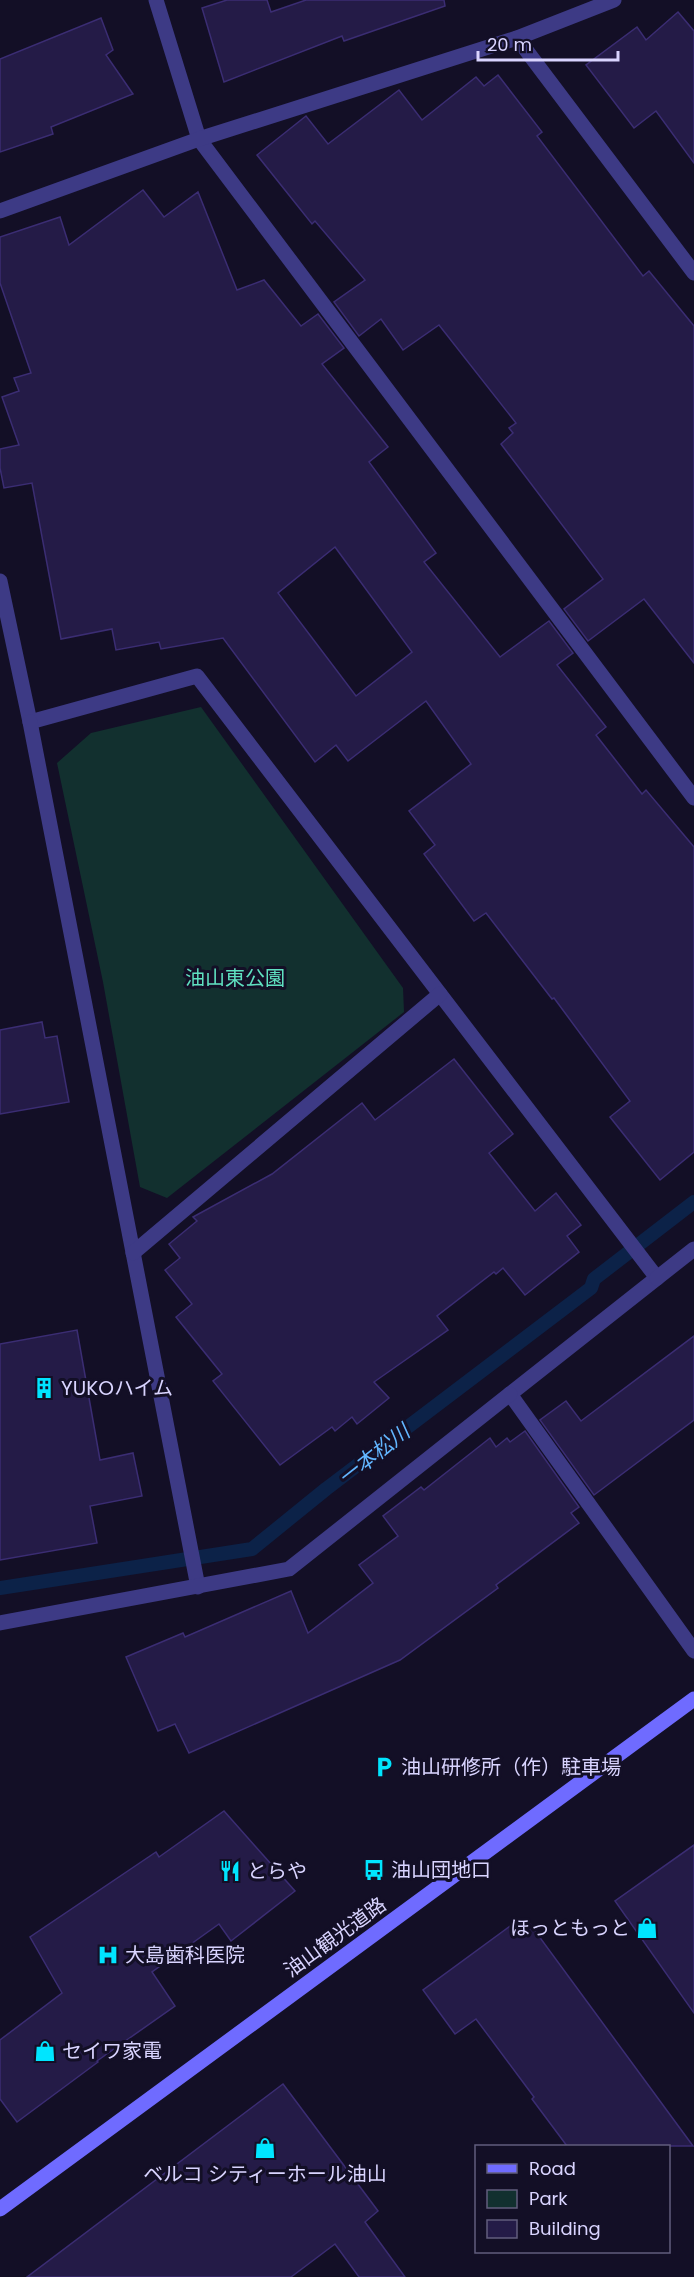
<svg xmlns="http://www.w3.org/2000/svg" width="694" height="2277" font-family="Poppins,'Noto Sans JP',sans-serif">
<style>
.green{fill:#12302f}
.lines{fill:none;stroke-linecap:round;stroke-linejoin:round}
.stream{stroke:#0c2248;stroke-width:14}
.building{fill:#241b47;stroke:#3b2d73;stroke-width:1.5;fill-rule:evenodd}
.street{stroke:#3d3a85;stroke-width:15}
.secondary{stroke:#6f6bff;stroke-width:15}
.labels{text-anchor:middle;stroke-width:6;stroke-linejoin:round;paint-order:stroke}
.park-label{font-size:20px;fill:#5fe0c0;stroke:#130f26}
.poi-label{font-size:20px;fill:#d9d4ff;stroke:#130f26;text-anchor:start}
.street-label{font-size:20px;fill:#d9d4ff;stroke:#130f26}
.water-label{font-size:21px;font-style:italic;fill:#62b6ff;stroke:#130f26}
</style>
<rect width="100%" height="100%" fill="#130f26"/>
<polygon class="green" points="201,707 403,988 404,1012 167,1198 140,1187 103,982 57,763 91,733"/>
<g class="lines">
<polyline class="stream" points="0,1588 252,1549 326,1489 591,1288 594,1279 694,1202"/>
</g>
<g class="building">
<polygon points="227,0 267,0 271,12 306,0 444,0 445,6 344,41 342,36 224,82 202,8"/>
<polygon points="678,12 694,31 694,163 656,111 634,128 586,65 637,27 646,40"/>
<polygon points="101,18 113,50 106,55 133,94 51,127 53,134 0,152 0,59"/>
<polygon points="498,75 542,132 537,136 643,276 649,271 694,326 694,663 644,599 588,641 564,609 603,579 501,444 513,433 509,428 516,423 439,325 403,350 381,319 359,336 334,302 365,280 315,221 312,224 257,155 306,116 328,144 399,90 422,120 476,77 484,86"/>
<path d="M143,190L164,217L198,192L237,290L264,280L301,326L318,314L344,348L322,364L388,447L369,462L436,553L424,562L500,657L549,621L573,653L557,665L606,727L596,735L642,794L646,790L694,847V1152L660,1180L610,1117L630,1101L554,998L552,999L486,913L474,921L424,854L435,845L409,811L471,764L426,701L348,761L336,745L315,762L223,638L161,649L159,642L116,650L112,629L61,639L32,483L4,488L0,468V449L19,445L2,397L19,391L14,378L31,373L0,283V237L60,217L69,245ZM335,547L412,652L356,696L278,593Z"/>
<polygon points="42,1022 45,1038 57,1036 69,1102 0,1114 0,1030"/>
<polygon points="454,1059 513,1134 489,1153 535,1211 556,1193 581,1225 567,1236 579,1252 525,1295 503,1268 496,1274 494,1272 437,1316 448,1330 374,1382 389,1398 357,1424 352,1417 335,1431 332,1427 280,1465 213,1381 222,1374 176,1317 192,1304 165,1270 180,1258 169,1244 197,1221 193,1217 272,1174 362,1103 375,1120"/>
<polygon points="77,1330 100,1460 133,1453 142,1496 90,1506 97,1543 0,1560 0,1344"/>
<polygon points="694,1336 694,1420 594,1495 540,1420 566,1401 581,1421"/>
<polygon points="525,1431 579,1507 571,1513 579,1523 496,1585 498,1588 400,1660 189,1753 175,1724 158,1731 126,1657 183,1633 185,1637 291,1591 308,1633 373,1583 359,1565 398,1536 383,1516 421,1487 424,1490 490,1438 496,1447 507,1438 510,1442"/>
<polygon points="224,1811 295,1891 231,1941 219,1924 152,1972 175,2006 97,2061 98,2062 17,2122 0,2099 0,2040 62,1993 30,1937 156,1852 159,1857"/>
<polygon points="694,1845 694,2013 615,1901"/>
<polygon points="517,1921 523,1929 530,1924 693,2146 567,2146 532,2099 534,2097 476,2019 455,2034 423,1990"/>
<polygon points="283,2084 378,2211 365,2222 405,2277 359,2277 335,2244 291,2277 27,2277"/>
</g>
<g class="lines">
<g class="street">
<polyline points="156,0 199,139 694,798"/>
<polyline points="517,38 694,273"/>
<polyline points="0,211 199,139 517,38 614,0"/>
<polyline points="0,581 30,722 197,676 657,1278 510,1394 694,1651"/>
<polyline points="30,722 198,1587"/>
<polyline points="133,1253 440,994"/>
<polyline points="657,1278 694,1249"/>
<polyline points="0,1623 289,1569 510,1394"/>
</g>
<polyline class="secondary" points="0,2209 694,1699"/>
</g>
<defs>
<symbol id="building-bare" viewBox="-9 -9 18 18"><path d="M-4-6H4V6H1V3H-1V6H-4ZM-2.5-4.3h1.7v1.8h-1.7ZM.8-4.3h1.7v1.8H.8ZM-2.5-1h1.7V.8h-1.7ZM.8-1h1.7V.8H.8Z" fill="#00e5ff" stroke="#130f26" stroke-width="2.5" paint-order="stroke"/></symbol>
<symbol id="parking-bare" viewBox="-9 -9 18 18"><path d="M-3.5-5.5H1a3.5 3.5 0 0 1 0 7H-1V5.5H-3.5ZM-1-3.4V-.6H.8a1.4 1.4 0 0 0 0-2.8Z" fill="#00e5ff" stroke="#130f26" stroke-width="2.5" paint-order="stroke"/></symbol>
<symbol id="bus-bare" viewBox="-9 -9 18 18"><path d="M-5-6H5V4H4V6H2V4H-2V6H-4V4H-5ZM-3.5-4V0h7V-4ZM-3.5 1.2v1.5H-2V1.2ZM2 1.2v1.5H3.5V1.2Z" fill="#00e5ff" stroke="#130f26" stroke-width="2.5" paint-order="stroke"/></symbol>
<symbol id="restaurant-bare" viewBox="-9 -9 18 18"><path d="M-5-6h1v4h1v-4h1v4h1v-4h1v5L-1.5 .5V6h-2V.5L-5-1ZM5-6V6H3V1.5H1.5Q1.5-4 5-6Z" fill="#00e5ff" stroke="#130f26" stroke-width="2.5" paint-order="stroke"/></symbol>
<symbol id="shop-bare" viewBox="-9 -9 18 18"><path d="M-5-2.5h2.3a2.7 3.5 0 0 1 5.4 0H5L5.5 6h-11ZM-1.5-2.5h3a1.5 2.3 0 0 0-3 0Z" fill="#00e5ff" stroke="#130f26" stroke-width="2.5" paint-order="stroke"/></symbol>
<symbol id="hospital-bare" viewBox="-9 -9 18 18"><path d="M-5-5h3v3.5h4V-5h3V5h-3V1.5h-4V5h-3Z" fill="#00e5ff" stroke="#130f26" stroke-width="2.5" paint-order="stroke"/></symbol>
</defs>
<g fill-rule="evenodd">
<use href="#building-bare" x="29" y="1373" width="30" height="30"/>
<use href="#parking-bare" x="369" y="1752" width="30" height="30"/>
<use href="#bus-bare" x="359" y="1855" width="30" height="30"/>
<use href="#restaurant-bare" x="215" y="1856" width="30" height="30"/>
<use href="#shop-bare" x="632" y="1913" width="30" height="30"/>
<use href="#hospital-bare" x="93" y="1940" width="30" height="30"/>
<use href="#shop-bare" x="30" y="2036" width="30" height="30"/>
<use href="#shop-bare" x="250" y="2133" width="30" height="30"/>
</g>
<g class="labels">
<g class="park-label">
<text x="235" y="985">油山東公園</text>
</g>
<g class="poi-label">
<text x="61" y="1395">YUKOハイム</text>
<text x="401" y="1774">油山研修所（作）駐車場</text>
<text x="391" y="1877">油山団地口</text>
<text x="247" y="1878">とらや</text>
<text x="630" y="1935" text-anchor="end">ほっともっと</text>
<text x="125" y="1962">大島歯科医院</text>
<text x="62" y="2058">セイワ家電</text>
<text x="265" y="2181" text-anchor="middle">ベルコ シティーホール油山</text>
</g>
<g class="street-label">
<text transform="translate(335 1937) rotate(-36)" y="7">油山観光道路</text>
</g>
<g class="water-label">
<text transform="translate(374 1455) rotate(-38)" y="7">一本松川</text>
</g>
</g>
<rect x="475" y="2145" width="195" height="108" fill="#130f26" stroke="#625e7d" stroke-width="1.5"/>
<rect x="487" y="2164" width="30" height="9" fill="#6f6bff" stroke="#625e7d" stroke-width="1.5"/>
<text x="529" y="2175" font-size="18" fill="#d9d4ff">Road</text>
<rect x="487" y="2190" width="30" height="18" fill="#12302f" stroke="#625e7d" stroke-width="1.5"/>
<text x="529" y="2205" font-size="18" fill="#d9d4ff">Park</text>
<rect x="487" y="2220" width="30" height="18" fill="#241b47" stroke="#625e7d" stroke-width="1.5"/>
<text x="529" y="2235" font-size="18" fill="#d9d4ff">Building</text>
<path d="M478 51v9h140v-9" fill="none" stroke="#d9d4ff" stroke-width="3"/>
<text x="487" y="51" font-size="18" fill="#d9d4ff" stroke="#130f26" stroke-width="4.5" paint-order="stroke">20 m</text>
</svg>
